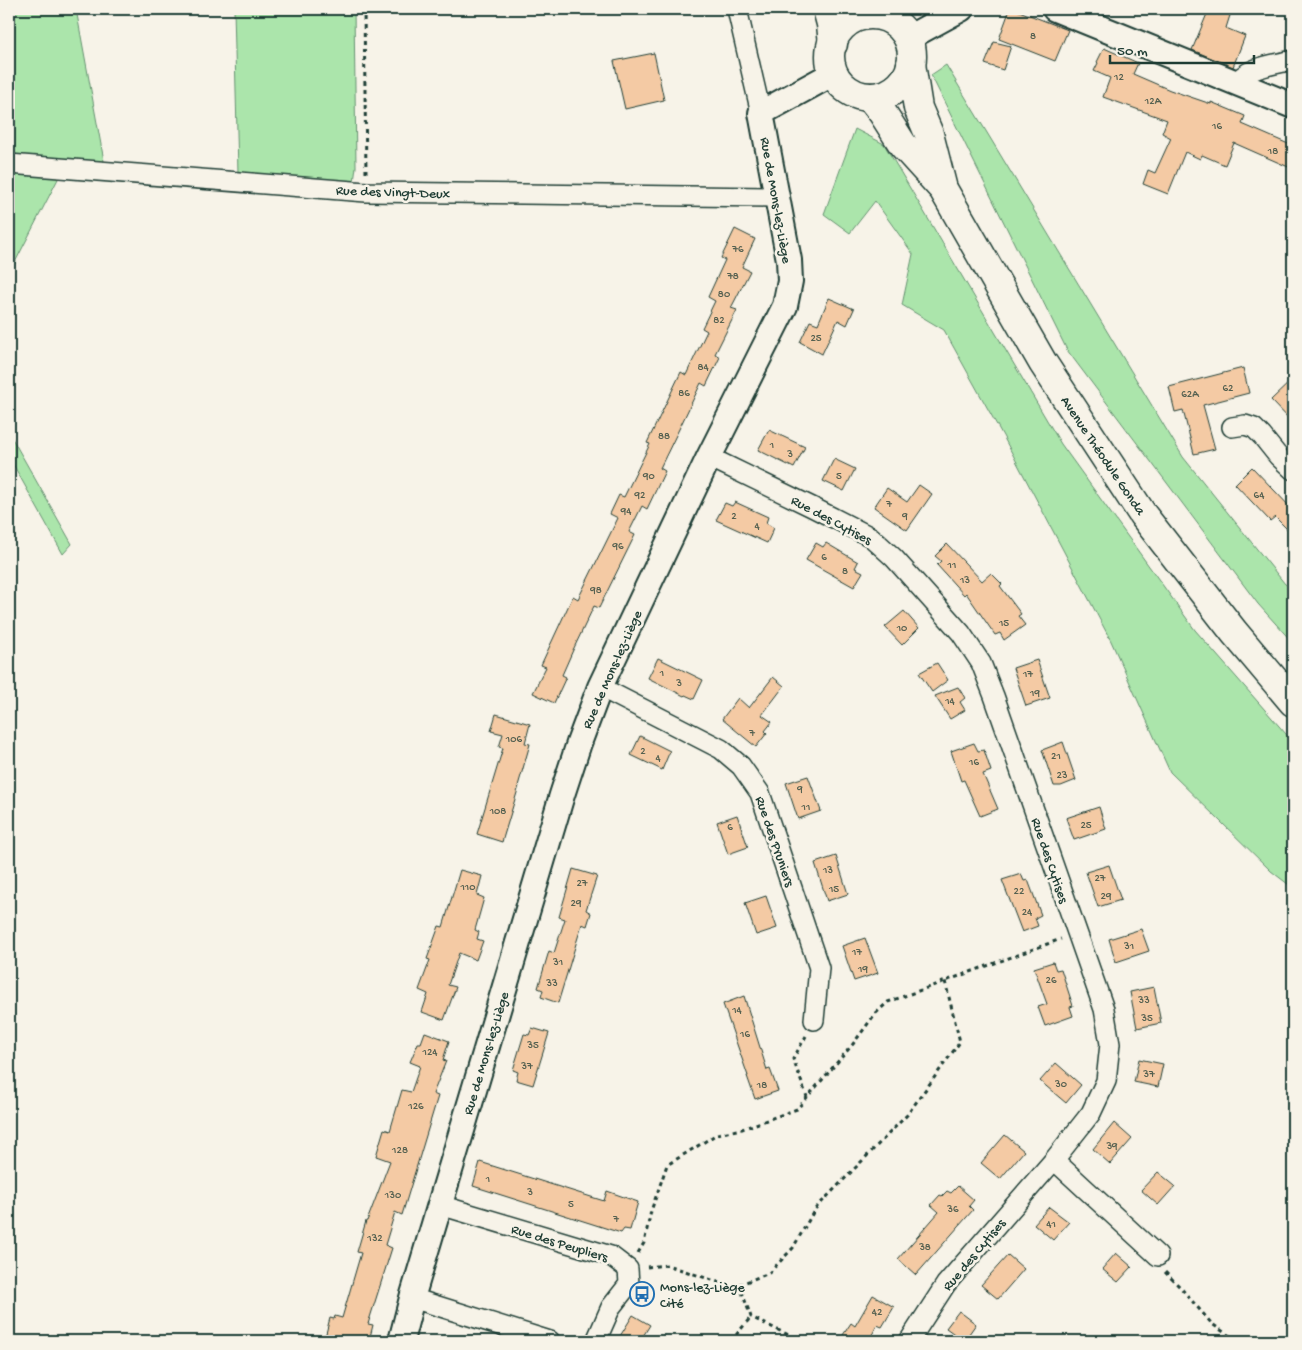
<svg xmlns="http://www.w3.org/2000/svg" width="1302" height="1350" font-family="'Gochi Hand',sans-serif">
<style>
.green{fill:#abe5ab;stroke:#659170}
.building{fill:#f4caa4;stroke:#1f3d34}
.lines{fill:none;stroke-linecap:round;stroke-linejoin:round}
.minor-casing{stroke:#1f3d34;stroke-width:22}
.tertiary-casing{stroke:#1f3d34;stroke-width:28}
.secondary-casing{stroke:#1f3d34;stroke-width:31}
.path{stroke:#1f3d34;stroke-width:3;stroke-dasharray:4 4;stroke-linecap:butt}
.minor{stroke:#f7f3e8;stroke-width:19}
.tertiary{stroke:#f7f3e8;stroke-width:24}
.secondary{stroke:#f7f3e8;stroke-width:28}
.labels{text-anchor:middle;stroke-width:5;stroke-linejoin:round;paint-order:stroke}
.number-label{font-size:11px;fill:#546050}
.street-label{font-size:14px;fill:#1f3d34;stroke:#f7f3e8}
.poi-label{font-size:14px;fill:#1f3d34;stroke:#f7f3e8;text-anchor:start}
</style>
<rect width="100%" height="100%" fill="#f7f3e8"/>
<filter id="ink" filterUnits="userSpaceOnUse"><feTurbulence type="fractalNoise" baseFrequency=".02" numOctaves="2"/><feDisplacementMap in="SourceGraphic" scale="10" xChannelSelector="R" yChannelSelector="G"/><feConvolveMatrix kernelMatrix="1 2 1 2 8 2 1 2 1" color-interpolation-filters="sRGB"/></filter>
<g filter="url(#ink)">
<g class="green">
<polygon points="9,9 76,9 104,161 9,157"/>
<polygon points="234,9 354,9 356,167 354,182 238,173"/>
<polygon points="946,65 1183,457 1285,584 1293,588 1293,643 1258,604 1067,350 931,75"/>
<polygon points="855,129 884,144 1061,444 1195,630 1293,742 1293,888 1271,871 1170,772 1111,641 1003,436 944,330 902,305 913,254 875,201 850,233 824,214"/>
<polygon points="9,169 60,175 9,274"/>
<polygon points="9,433 72,544 63,554 9,457"/>
</g>
<g class="building">
<polygon points="1010,9 1014,9 1068,30 1055,61 999,39"/>
<polygon points="1209,9 1232,9 1226,28 1245,36 1233,67 1192,50"/>
<polygon points="994,42 1011,46 1003,70 985,64"/>
<polygon points="1104,48 1138,63 1133,74 1170,90 1211,104 1211,102 1245,116 1242,124 1293,146 1293,169 1234,143 1225,165 1202,155 1200,159 1185,152 1168,194 1143,184 1148,170 1155,173 1171,138 1162,133 1167,120 1103,97 1110,78 1094,71 1098,63 1097,62"/>
<polygon points="654,53 664,100 625,109 614,61"/>
<polygon points="735,229 755,239 742,267 750,271 731,308 737,310 715,354 720,357 706,386 701,383 680,427 660,468 665,471 647,509 642,506 629,532 635,535 599,608 594,606 573,650 562,675 566,677 554,703 533,693 546,667 541,665 573,596 578,599 618,518 610,514 619,495 624,497 650,444 647,443 681,372 686,375 707,331 702,328 715,301 708,297 725,260 721,258"/>
<polygon points="829,298 854,309 847,325 838,320 822,354 800,342 810,321 818,324"/>
<polygon points="1243,368 1249,393 1203,405 1215,449 1194,454 1183,410 1175,412 1169,387"/>
<polygon points="1293,379 1293,423 1271,400"/>
<polygon points="769,430 805,447 794,468 758,450"/>
<polygon points="834,459 855,469 844,491 823,481"/>
<polygon points="1252,467 1293,510 1293,535 1275,517 1270,521 1235,484"/>
<polygon points="919,485 932,494 907,530 874,507 887,488 907,502"/>
<polygon points="735,502 768,517 766,523 774,528 767,543 716,520 725,503 732,506"/>
<polygon points="816,543 823,547 826,543 858,562 855,568 863,572 854,587 806,560"/>
<polygon points="947,544 982,581 991,573 1002,584 1000,586 1021,614 1018,616 1025,625 1004,640 1000,633 995,635 966,593 964,595 937,565 941,561 935,556"/>
<polygon points="904,611 919,628 902,645 885,627"/>
<polygon points="658,658 703,680 694,699 685,695 684,696 648,678"/>
<polygon points="1037,660 1050,698 1026,706 1013,668"/>
<polygon points="937,663 948,680 932,692 919,673"/>
<polygon points="773,677 784,686 762,715 772,722 765,731 767,733 756,747 722,719 738,698 749,708"/>
<polygon points="958,687 965,698 960,702 965,710 950,719 935,696"/>
<polygon points="496,714 530,724 525,743 530,744 518,786 519,786 502,842 477,834 503,748 499,747 503,734 491,731"/>
<polygon points="640,736 670,751 662,770 631,755"/>
<polygon points="1063,742 1076,780 1061,786 1054,786 1042,750"/>
<polygon points="974,743 978,751 984,750 991,771 983,774 998,809 980,816 964,780 961,781 951,751"/>
<polygon points="808,776 821,811 798,819 786,783"/>
<polygon points="1099,807 1106,829 1074,840 1066,818"/>
<polygon points="737,815 748,847 728,854 717,822"/>
<polygon points="836,856 848,894 827,901 815,863"/>
<polygon points="1109,865 1121,900 1098,907 1086,872"/>
<polygon points="573,869 597,876 586,910 591,913 587,926 582,924 558,1003 541,997 543,990 538,988 549,951 554,953 565,919 559,917"/>
<polygon points="460,870 482,876 477,895 484,898 475,930 479,932 477,939 483,941 476,960 459,953 448,985 456,987 444,1020 422,1012 428,994 419,990 430,960 427,959 439,926 443,927"/>
<polygon points="1021,874 1024,881 1028,880 1041,915 1035,918 1038,926 1022,932 1002,880"/>
<polygon points="766,896 777,928 756,935 745,903"/>
<polygon points="1141,929 1149,951 1116,962 1109,939"/>
<polygon points="865,938 878,973 854,981 842,946"/>
<polygon points="1053,962 1056,970 1061,969 1073,1006 1070,1007 1073,1016 1045,1026 1038,1007 1047,1004 1034,968"/>
<polygon points="1154,987 1161,1023 1137,1028 1130,992"/>
<polygon points="744,996 767,1070 770,1069 778,1091 755,1099 747,1076 748,1076 723,1004"/>
<polygon points="532,1028 549,1033 533,1085 516,1080 518,1072 513,1070 524,1034 529,1035"/>
<polygon points="425,1032 449,1041 443,1060 446,1061 433,1094 438,1096 402,1215 395,1212 385,1245 392,1248 368,1324 373,1325 369,1341 324,1341 330,1318 334,1319 335,1316 342,1318 361,1253 357,1252 366,1221 367,1221 390,1161 376,1156 384,1129 390,1131 402,1090 411,1092 420,1066 410,1062 418,1043 421,1043"/>
<polygon points="1139,1059 1163,1064 1158,1087 1134,1082"/>
<polygon points="1056,1063 1081,1085 1066,1103 1040,1081"/>
<polygon points="1114,1123 1132,1139 1110,1164 1093,1149"/>
<polygon points="1005,1135 1024,1151 1000,1179 981,1163"/>
<polygon points="480,1162 604,1201 607,1191 638,1202 630,1230 624,1229 621,1233 473,1186"/>
<polygon points="1158,1172 1175,1186 1158,1205 1141,1190"/>
<polygon points="958,1186 974,1200 969,1206 973,1210 916,1275 898,1259 939,1212 931,1205 940,1195 942,1196 947,1191 951,1193"/>
<polygon points="1049,1207 1069,1222 1053,1240 1034,1224"/>
<polygon points="1116,1253 1132,1267 1118,1282 1102,1269"/>
<polygon points="1008,1255 1024,1269 998,1299 981,1285"/>
<polygon points="873,1295 894,1307 882,1327 877,1325 872,1335 883,1341 839,1341 851,1323 855,1326"/>
<polygon points="959,1311 976,1324 964,1341 946,1328"/>
<polygon points="633,1315 650,1325 640,1341 617,1341"/>
</g>
<g class="lines">
<defs>
<g id="minor">
<polyline points="737,9 761,113"/>
<path d="M1238,83C1244,67 1278,64 1293,60"/>
<polyline points="9,164 366,192 777,197"/>
<polyline points="1232,427 1245,425 1254,428 1262,436 1278,456 1293,470"/>
<polyline points="709,457 812,507 871,537 894,558 961,633 981,663 994,696 1104,1009 1110,1044 1106,1081 1091,1113 1054,1160 946,1284 909,1341"/>
<polyline points="600,687 721,749 741,766 760,793 819,968 814,1020"/>
<polyline points="1054,1160 1158,1256"/>
<polyline points="440,1205 611,1256 628,1269 629,1284 611,1307 596,1341"/>
<polyline points="412,1298 550,1341"/>
</g>
<g id="tertiary">
<polyline points="1055,9 1293,106"/>
<polyline points="908,38 961,9"/>
<polyline points="401,1341 412,1298 562,795 579,743 600,687 709,457 785,306 790,281 789,260 761,113 834,73"/>
</g>
<g id="secondary">
<polyline points="827,9 831,24 833,44"/>
<circle cx="871" cy="56" r="41"/>
<polyline points="911,64 918,108 929,134 942,185"/>
<polyline points="870,97 882,112 903,145 943,189 1043,363 1143,515 1234,632 1293,702"/>
</g>
</defs>
<use href="#minor" class="minor-casing"/>
<use href="#tertiary" class="tertiary-casing"/>
<use href="#secondary" class="secondary-casing"/>
<g class="path">
<polyline points="364,9 366,174"/>
<polyline points="806,1036 793,1059 807,1097"/>
<polyline points="638,1253 644,1243 651,1211 667,1165 717,1134 742,1129 797,1109 853,1044 875,1014 888,1002 1061,939"/>
<polyline points="647,1267 667,1265 733,1287 769,1273 793,1248 815,1209 907,1115 960,1042 945,981"/>
<polyline points="1165,1272 1180,1287 1212,1324 1237,1341"/>
<polyline points="739,1284 751,1317 801,1341"/>
<polyline points="731,1341 751,1317"/>
</g>
<use href="#minor" class="minor"/>
<use href="#tertiary" class="tertiary"/>
<use href="#secondary" class="secondary"/>
</g>
</g>
<defs>
<symbol id="bus-ring" viewBox="-11 -11 22 22"><circle r="9.5" fill="#f7f3e8" stroke="#1f6fb2" stroke-width="1.5"/><path d="M-5-6H5V4H4V6H2V4H-2V6H-4V4H-5ZM-3.5-4V0h7V-4ZM-3.5 1.2v1.5H-2V1.2ZM2 1.2v1.5H3.5V1.2Z" fill="#1f6fb2"/></symbol>
</defs>
<g fill-rule="evenodd">
<use href="#bus-ring" x="628" y="1280" width="28" height="28"/>
</g>
<g class="labels">
<g class="number-label">
<text x="1033" y="39">8</text>
<text x="1119" y="80">12</text>
<text x="1153" y="104">12A</text>
<text x="1217" y="129">16</text>
<text x="1273" y="154">18</text>
<text x="738" y="252">76</text>
<text x="733" y="279">78</text>
<text x="724" y="297">80</text>
<text x="719" y="323">82</text>
<text x="816" y="341">25</text>
<text x="703" y="370">84</text>
<text x="1228" y="391">62</text>
<text x="684" y="396">86</text>
<text x="1190" y="397">62A</text>
<text x="664" y="439">88</text>
<text x="772" y="448">1</text>
<text x="790" y="457">3</text>
<text x="649" y="479">90</text>
<text x="839" y="479">5</text>
<text x="640" y="498">92</text>
<text x="1259" y="498">64</text>
<text x="889" y="507">7</text>
<text x="626" y="514">94</text>
<text x="734" y="519">2</text>
<text x="905" y="519">9</text>
<text x="757" y="529">4</text>
<text x="618" y="549">96</text>
<text x="824" y="560">6</text>
<text x="952" y="568">11</text>
<text x="845" y="574">8</text>
<text x="965" y="583">13</text>
<text x="596" y="593">98</text>
<text x="1004" y="626">15</text>
<text x="902" y="631">10</text>
<text x="662" y="676">1</text>
<text x="1028" y="677">17</text>
<text x="679" y="686">3</text>
<text x="1035" y="696">19</text>
<text x="950" y="704">14</text>
<text x="752" y="736">7</text>
<text x="514" y="742">106</text>
<text x="643" y="754">2</text>
<text x="1056" y="759">21</text>
<text x="658" y="761">4</text>
<text x="974" y="765">16</text>
<text x="1062" y="778">23</text>
<text x="800" y="792">9</text>
<text x="806" y="810">11</text>
<text x="498" y="814">108</text>
<text x="1086" y="828">25</text>
<text x="730" y="830">6</text>
<text x="828" y="873">13</text>
<text x="1100" y="881">27</text>
<text x="582" y="886">27</text>
<text x="468" y="890">110</text>
<text x="834" y="892">15</text>
<text x="1019" y="894">22</text>
<text x="1106" y="899">29</text>
<text x="576" y="906">29</text>
<text x="1027" y="915">24</text>
<text x="1129" y="949">31</text>
<text x="857" y="955">17</text>
<text x="558" y="965">31</text>
<text x="863" y="972">19</text>
<text x="1051" y="983">26</text>
<text x="552" y="986">33</text>
<text x="1144" y="1003">33</text>
<text x="737" y="1013">14</text>
<text x="1147" y="1021">35</text>
<text x="745" y="1037">16</text>
<text x="533" y="1048">35</text>
<text x="430" y="1055">124</text>
<text x="527" y="1069">37</text>
<text x="1149" y="1077">37</text>
<text x="1061" y="1087">30</text>
<text x="762" y="1088">18</text>
<text x="416" y="1109">126</text>
<text x="1112" y="1149">39</text>
<text x="400" y="1153">128</text>
<text x="488" y="1182">1</text>
<text x="530" y="1195">3</text>
<text x="393" y="1198">130</text>
<text x="571" y="1207">5</text>
<text x="953" y="1212">36</text>
<text x="616" y="1222">7</text>
<text x="1051" y="1227">41</text>
<text x="375" y="1241">132</text>
<text x="925" y="1250">38</text>
<text x="877" y="1315">42</text>
</g>
<g class="street-label">
<text transform="translate(393 191) rotate(2)" y="5">Rue des Vingt-Deux</text>
<text transform="translate(777 200) rotate(80)" y="5">Rue de Mons-lez-Liège</text>
<text transform="translate(1104 455) rotate(56)" y="5">Avenue Théodule Gonda</text>
<text transform="translate(832 519) rotate(28)" y="5">Rue des Cytises</text>
<text transform="translate(611 669) rotate(-66)" y="5">Rue de Mons-lez-Liège</text>
<text transform="translate(776 841) rotate(71)" y="5">Rue des Pruniers</text>
<text transform="translate(1051 860) rotate(71)" y="5">Rue des Cytises</text>
<text transform="translate(485 1053) rotate(-73)" y="5">Rue de Mons-lez-Liège</text>
<text transform="translate(560 1242) rotate(17)" y="5">Rue des Peupliers</text>
<text transform="translate(973 1254) rotate(-50)" y="5">Rue des Cytises</text>
</g>
<g class="poi-label">
<text x="660" y="1291">Mons-lez-Liège<tspan x="660" dy="16">Cité</tspan></text>
</g>
</g>
<rect width="1302" height="1350" fill="none" stroke="#f7f3e8" stroke-width="30"/>
<rect x="15" y="15" width="1272" height="1320" fill="none" stroke="#1f3d34" stroke-width="2" filter="url(#ink)"/>
<path d="M1110 55v8h144v-8" fill="none" stroke="#1f3d34" stroke-width="2.5"/>
<text x="1117" y="55" font-size="15" fill="#1f3d34" stroke="#f7f3e8" stroke-width="4" paint-order="stroke">50 m</text>
</svg>
